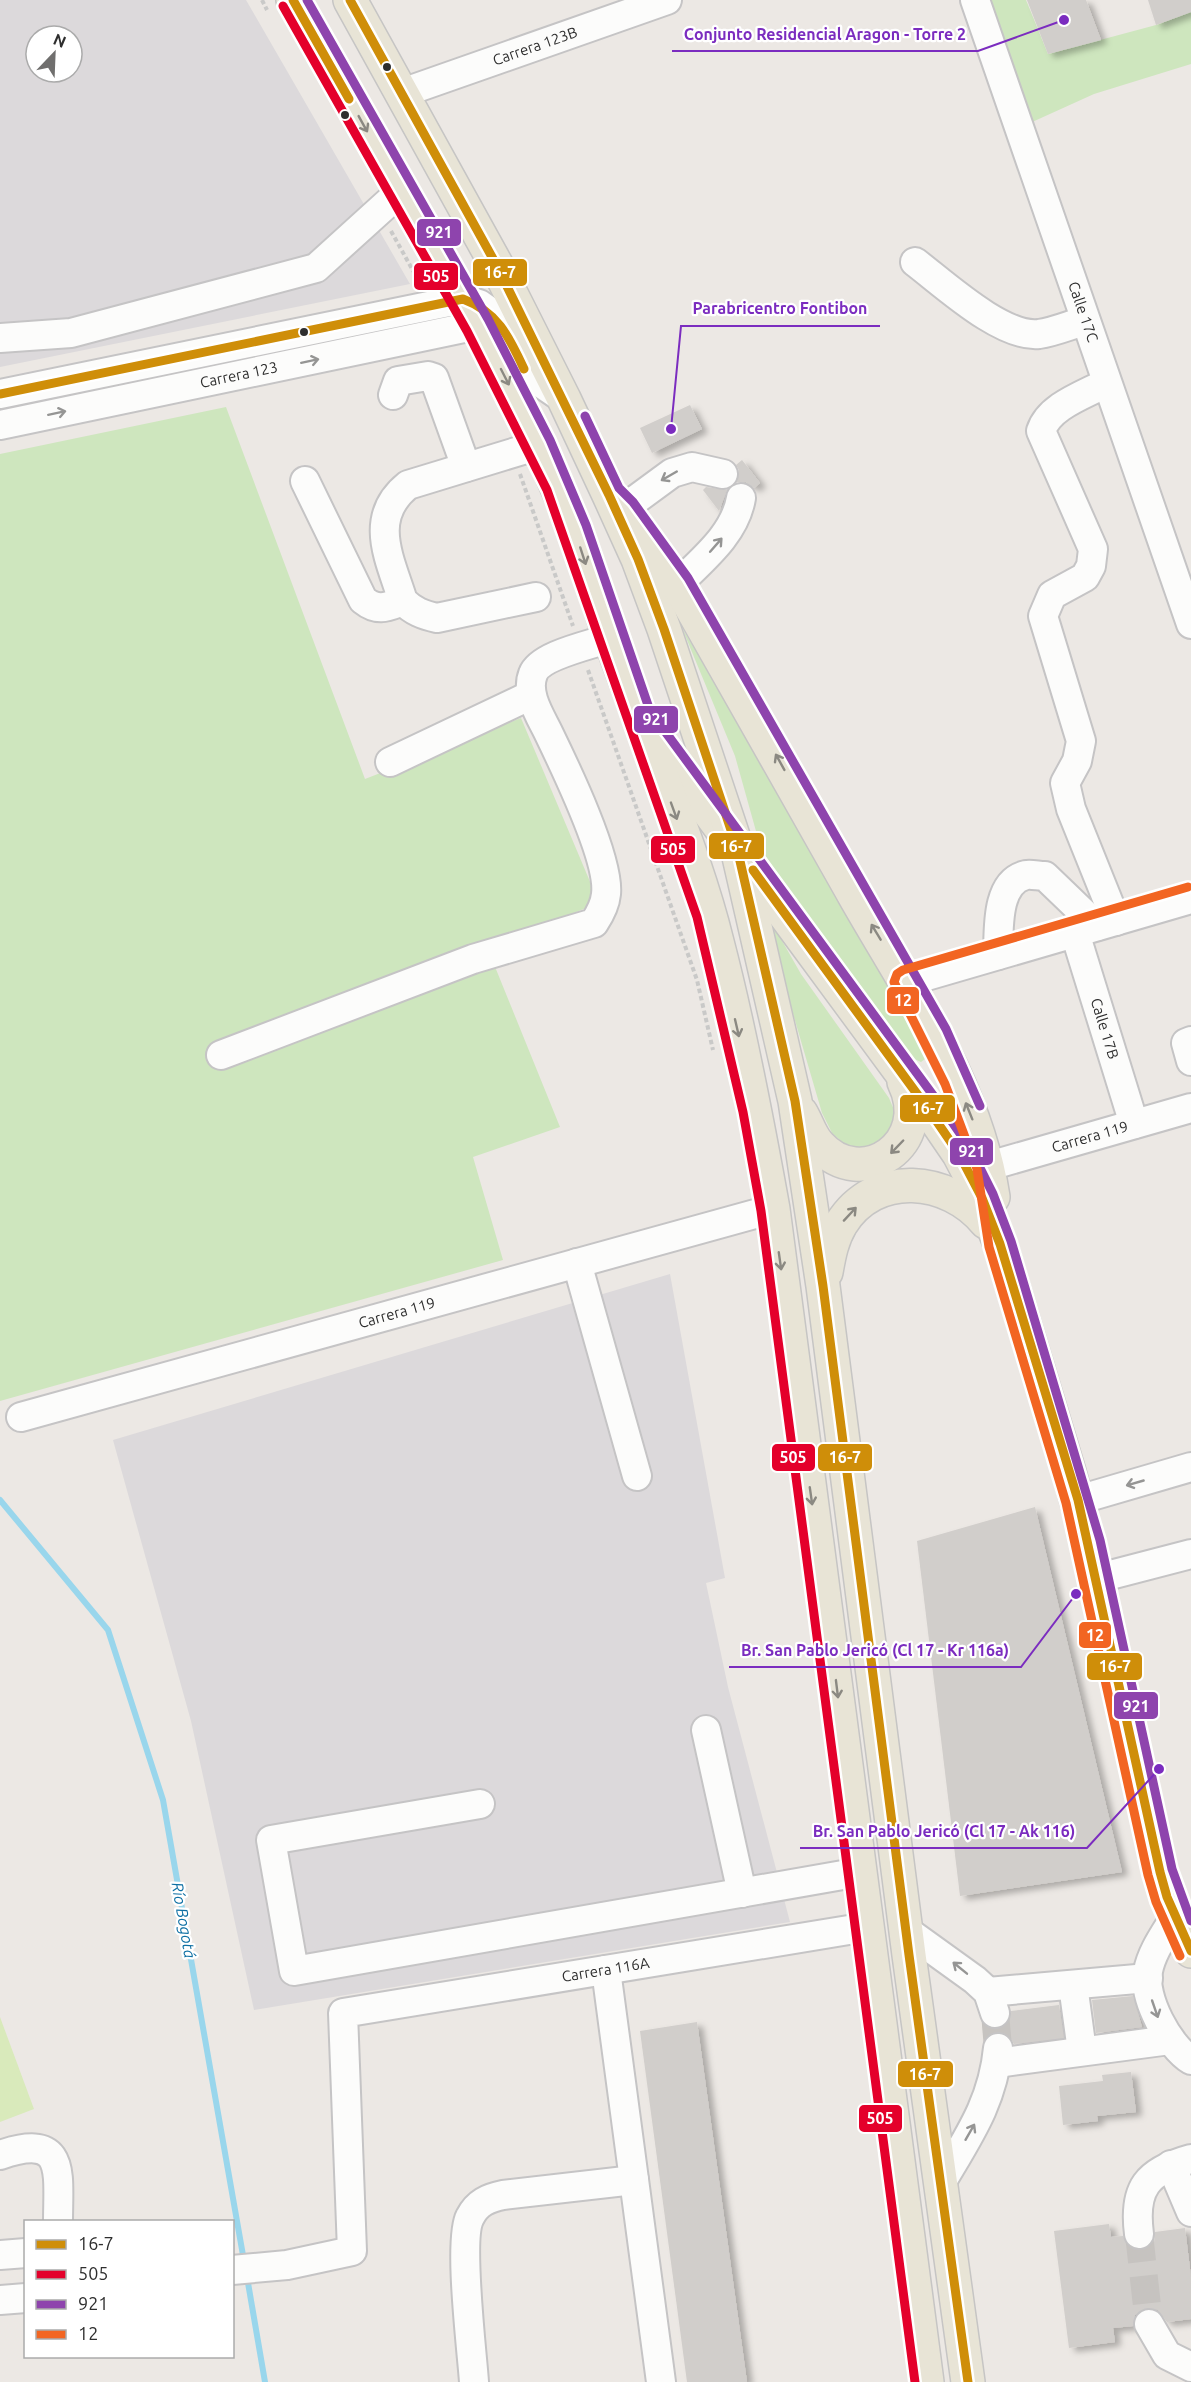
<svg xmlns="http://www.w3.org/2000/svg" width="1191" height="2382" font-family="Ubuntu,sans-serif">
<style>
.industrial{fill:#dcd9db;fill-rule:evenodd}
.green{fill:#cee6be}
.pitch{fill:#d9eabb}
.lines{fill:none;stroke-linecap:round;stroke-linejoin:round}
.stream{stroke:#99d6ec;stroke-width:6}
.building{fill:#d1cecb;filter:url(#shadow)}
.minor-tunnel{stroke:#c6c3c0;stroke-width:28;stroke-dasharray:28 14;stroke-linecap:butt}
.minor-casing{stroke:#c5c4c5;stroke-width:32}
.major-casing{stroke:#c6c5c4;stroke-width:36}
.path{stroke:#c9c9c8;stroke-width:4;stroke-dasharray:4.5 3;stroke-linecap:butt}
.minor{stroke:#fcfcfb;stroke-width:28}
.major{stroke:#e8e4d6;stroke-width:33}
.bus-1-casing{stroke:#fff;stroke-width:14}
.bus-2-casing{stroke:#fff;stroke-width:14}
.bus-3-casing{stroke:#fff;stroke-width:14}
.bus-4-casing{stroke:#fff;stroke-width:14}
.bus-1{stroke:#cf8e09;stroke-width:9}
.bus-2{stroke:#e4002b;stroke-width:9}
.bus-3{stroke:#8e44ad;stroke-width:9}
.bus-4{stroke:#f26522;stroke-width:9}
.oneway{stroke:#8b8982}
.oneway2{stroke:#959594}
.bus-dot{fill:#2e2e2e;stroke:#fff;stroke-width:2}
.labels{text-anchor:middle;stroke-width:4.5;stroke-linejoin:round;paint-order:stroke}
.street-label{font-size:15px;fill:#2e2e2e;stroke:#fff}
.water-label{font-size:16px;font-style:italic;fill:#0d6fa3;stroke:#fff}
.leader{fill:none;stroke:#7b2cbf;stroke-width:2}
.callout-dot{fill:#7b2cbf;stroke:#fff;stroke-width:2}
.callout-label{font-size:16px;text-anchor:middle;font-weight:bold;fill:#7b2cbf;stroke:#fff;stroke-width:4.5;stroke-linejoin:round;paint-order:stroke}
.line-badge{stroke:#fff;stroke-width:2}
.badge-label{font-size:16px;text-anchor:middle;font-weight:bold;fill:#fff}
</style>
<defs>
<filter id="shadow"><feDropShadow dx="6" dy="4" stdDeviation="3" flood-color="#0004"/></filter>
</defs>
<rect width="100%" height="100%" fill="#ece8e4"/>
<g class="industrial">
<path d="M0,0H246L410,284L0,367ZM36,36H72V72H36Z"/>
<polygon points="670,1274 725,1578 706,1583 728,1687 790,1922 254,2010 191,1721 113,1440"/>
</g>
<g class="green">
<polygon points="990,0 1026,0 1048,54 1156,25 1191,12 1191,64 1094,94 1030,123"/>
<polygon points="226,407 365,779 521,718 599,903 487,947 560,1127 473,1157 503,1260 0,1401 0,454"/>
<polygon points="682,628 839,885 929,1056 921,1062 912,1058 902,1047 835,960 761,849 735,756"/>
<polygon points="761,904 801,974 889,1098 897,1117 891,1143 851,1150 832,1133 822,1113"/>
</g>
<polygon class="pitch" points="0,2017 34,2109 0,2122"/>
<g class="lines">
<g class="stream">
<polyline points="0,1500 108,1630 163,1800 244,2261"/>
<polyline points="247,2277 265,2382"/>
</g>
</g>
<g class="building">
<polygon points="1027,0 1086,0 1101,40 1048,54"/>
<polygon points="1148,0 1191,0 1191,12 1156,25"/>
<polygon points="690,405 702,429 652,453 640,428"/>
<polygon points="742,460 760,483 754,488 746,482 737,482 739,470 736,465"/>
<polygon points="706,487 727,490 719,511 703,490"/>
<polygon points="1035,1507 1122,1872 960,1896 917,1541"/>
<polygon points="1133,1996 1142,2027 1096,2033 1092,2000"/>
<polygon points="1059,2005 1064,2038 1014,2044 1009,2035 1000,2032 991,2033 984,2040 982,2022 991,2029 1000,2029 1008,2023 1011,2011"/>
<polygon points="697,2022 747,2382 687,2382 640,2031"/>
<polygon points="1131,2072 1136,2112 1097,2116 1098,2121 1063,2125 1059,2086 1103,2081 1102,2075"/>
<polygon points="1109,2224 1111,2237 1123,2236 1131,2249 1140,2250 1148,2248 1154,2242 1155,2232 1185,2228 1191,2277 1191,2319 1167,2322 1158,2310 1148,2308 1135,2315 1133,2326 1113,2328 1115,2342 1069,2348 1054,2231"/>
</g>
<g class="lines">
<g class="minor-tunnel">
<polyline points="995,2013 998,2048"/>
<polyline points="1139,2234 1149,2324"/>
</g>
<defs>
<g id="minor">
<path id="s1" d="M975,0L1191,624"/>
<path id="s2" d="M402,93L667,0"/>
<path d="M915,262C944,284 1002,338 1039,334C1054,332 1070,325 1084,321"/>
<polyline points="0,338 71,333 316,268 401,191"/>
<path d="M1106,383C1084,395 1049,406 1041,431L1093,549L1091,566L1085,577L1052,595L1043,616L1081,741L1077,761L1065,783L1071,809L1116,921"/>
<polyline points="0,394 463,299 479,304 500,319 526,373 564,399"/>
<polyline points="393,395 398,381 428,376 434,378 466,467"/>
<path id="s3" d="M0,425L478,325"/>
<path d="M305,481L363,600C378,612 387,607 403,601"/>
<polyline points="623,509 672,473 692,467 723,474"/>
<path d="M678,584C703,559 735,534 741,498"/>
<path d="M536,597L437,618C423,615 413,611 403,601C390,559 367,518 408,485L539,445"/>
<polyline points="390,762 531,695"/>
<path id="s4" d="M1075,933L1134,1124"/>
<path d="M998,955C999,932 995,882 1026,875C1031,874 1039,876 1045,876L1097,926"/>
<polyline points="906,982 1191,899"/>
<polyline points="1191,1041 1186,1043 1191,1061"/>
<path d="M221,1055L473,959L594,923C600,914 605,905 606,894C610,860 565,767 549,734C541,717 525,694 533,674C540,655 591,645 610,638"/>
<path id="s5" d="M989,1166L1191,1108"/>
<polyline points="577,1263 637,1476"/>
<path id="s6" d="M21,1417L773,1209"/>
<polyline points="1078,1500 1191,1467"/>
<polyline points="1095,1579 1191,1554"/>
<polyline points="706,1730 742,1893"/>
<polyline points="480,1804 271,1840 294,1971 860,1872"/>
<path d="M1175,1917C1165,1934 1152,1951 1148,1971C1142,1997 1169,2047 1191,2060"/>
<polyline points="907,1931 975,1980 988,1992 995,2013"/>
<polyline points="606,1970 661,2382"/>
<polyline points="1073,1985 1082,2051"/>
<polyline points="988,1992 1148,1978"/>
<polyline points="997,2063 1170,2040"/>
<path d="M0,2155C67,2132 58,2172 58,2222"/>
<polyline points="1171,2165 1191,2212"/>
<path d="M941,2183C968,2137 993,2102 998,2048"/>
<path d="M1139,2234C1133,2188 1147,2171 1191,2159"/>
<polyline points="0,2255 26,2253"/>
<path id="s7" d="M232,2270L287,2265L352,2251L343,2013L867,1927"/>
<polyline points="0,2300 26,2298"/>
<polyline points="1149,2324 1167,2355 1191,2367"/>
<path d="M474,2382C472,2352 458,2239 470,2217C477,2203 488,2198 503,2195L634,2180"/>
</g>
<g id="major">
<polyline points="293,0 478,325 539,445 575,529 610,638 639,717 931,1113 959,1154 982,1198 1000,1244 1069,1472 1088,1543 1160,1872 1167,1897 1191,1951"/>
<polyline points="350,0 497,266 564,399 609,495 638,559 664,629 737,848 795,1101 823,1286 909,1955 968,2382"/>
<path d="M641,533L678,584C737,687 795,790 853,893C908,990 976,1085 993,1197"/>
<path d="M653,753C676,815 701,877 717,942C740,1030 757,1120 773,1209L927,2382"/>
<path d="M801,1113C807,1123 811,1137 819,1145C862,1193 934,1143 904,1082"/>
<path d="M826,1272C829,1255 832,1239 841,1224C875,1169 949,1177 986,1222"/>
</g>
</defs>
<use href="#minor" class="minor-casing"/>
<use href="#major" class="major-casing"/>
<g class="path">
<polyline points="262,0 267,10"/>
<polyline points="391,231 421,285"/>
<polyline points="520,474 573,626"/>
<polyline points="588,670 697,980 713,1050"/>
</g>
<use href="#minor" class="minor"/>
<use href="#major" class="major"/>
<defs>
<g id="bus-1">
<polyline points="293,0 349,99"/>
<polyline points="350,0 497,266 609,495 638,559 664,629 737,848 795,1101 823,1286 909,1955 968,2382"/>
<path d="M0,394L463,299C498,312 509,337 524,369"/>
<polyline points="753,870 931,1113 959,1154 982,1198 1000,1244 1078,1500 1160,1872 1167,1897 1191,1951"/>
</g>
<polyline id="bus-2" points="283,6 467,331 547,490 697,917 743,1112 761,1211 915,2382"/>
<g id="bus-3">
<polyline points="307,0 488,319 550,440 586,525 650,711 941,1106 970,1148 993,1194 1011,1241 1100,1540 1172,1869 1191,1921"/>
<polyline points="585,416 619,488 633,502 688,578 946,1029 980,1106"/>
</g>
<polyline id="bus-4" points="1180,1956 1156,1902 1148,1875 1066,1503 989,1247 977,1169 945,1084 894,982 897,974 903,970 1188,887"/>
</defs>
<use href="#bus-1" class="bus-1-casing"/>
<use href="#bus-2" class="bus-2-casing"/>
<use href="#bus-3" class="bus-3-casing"/>
<use href="#bus-4" class="bus-4-casing"/>
<use href="#bus-1" class="bus-1"/>
<use href="#bus-2" class="bus-2"/>
<use href="#bus-3" class="bus-3"/>
<use href="#bus-4" class="bus-4"/>
</g>
<defs><path id="oneway-shaft" d="M-6 0H5M1.5-3L5.5 0L1.5 3" fill="none" stroke-width="1.6" stroke-linecap="round" stroke-linejoin="round" transform="scale(1.5)"/></defs>
<g class="oneway">
<use href="#oneway-shaft" transform="translate(363 124) rotate(61)"/>
<use href="#oneway-shaft" transform="translate(505 377) rotate(63)"/>
<use href="#oneway-shaft" transform="translate(583 556) rotate(72)"/>
<use href="#oneway-shaft" transform="translate(780 762) rotate(-119)"/>
<use href="#oneway-shaft" transform="translate(674 811) rotate(70)"/>
<use href="#oneway-shaft" transform="translate(876 932) rotate(-121)"/>
<use href="#oneway-shaft" transform="translate(737 1028) rotate(77)"/>
<use href="#oneway-shaft" transform="translate(969 1111) rotate(-112)"/>
<use href="#oneway-shaft" transform="translate(897 1147) rotate(134)"/>
<use href="#oneway-shaft" transform="translate(850 1214) rotate(-47)"/>
<use href="#oneway-shaft" transform="translate(780 1261) rotate(82)"/>
<use href="#oneway-shaft" transform="translate(811 1496) rotate(82)"/>
<use href="#oneway-shaft" transform="translate(837 1689) rotate(83)"/>
</g>
<g class="oneway2">
<use href="#oneway-shaft" transform="translate(310 361) rotate(-12)"/>
<use href="#oneway-shaft" transform="translate(57 413) rotate(-12)"/>
<use href="#oneway-shaft" transform="translate(669 476) rotate(150)"/>
<use href="#oneway-shaft" transform="translate(716 545) rotate(-49)"/>
<use href="#oneway-shaft" transform="translate(1135 1483) rotate(164)"/>
<use href="#oneway-shaft" transform="translate(960 1968) rotate(-141)"/>
<use href="#oneway-shaft" transform="translate(1155 2009) rotate(71)"/>
<use href="#oneway-shaft" transform="translate(970 2132) rotate(-60)"/>
</g>
<g class="bus-dot">
<circle cx="387" cy="67" r="5"/>
<circle cx="345" cy="115" r="5"/>
<circle cx="304" cy="332" r="5"/>
</g>
<g class="labels">
<g class="street-label">
<text dy="5" stroke="none"><textPath href="#s2" startOffset="141">Carrera 123B</textPath></text>
<text dy="5" stroke="none"><textPath href="#s1" startOffset="330">Calle 17C</textPath></text>
<text dy="5" stroke="none"><textPath href="#s3" startOffset="244">Carrera 123</textPath></text>
<text dy="5" stroke="none"><textPath href="#s4" startOffset="100">Calle 17B</textPath></text>
<text dy="5" stroke="none"><textPath href="#s5" startOffset="105">Carrera 119</textPath></text>
<text dy="5" stroke="none"><textPath href="#s6" startOffset="390">Carrera 119</textPath></text>
<text dy="5" stroke="none"><textPath href="#s7" startOffset="626">Carrera 116A</textPath></text>
</g>
<g class="water-label">
<text transform="translate(184 1920) rotate(80)" y="6">Río Bogotá</text>
</g>
</g>
<path class="leader" d="M1064 20L978 51H672M671 429L681 326H880M1076 1594L1021 1667H729M1159 1769L1087 1848H800"/>
<g class="callout-dot">
<circle cx="1064" cy="20" r="6"/>
<circle cx="671" cy="429" r="6"/>
<circle cx="1076" cy="1594" r="6"/>
<circle cx="1159" cy="1769" r="6"/>
</g>
<g class="callout-label">
<text x="825" y="40">Conjunto Residencial Aragon - Torre 2</text>
<text x="780" y="314">Parabricentro Fontibon</text>
<text x="875" y="1656">Br. San Pablo Jericó (Cl 17 - Kr 116a)</text>
<text x="944" y="1837">Br. San Pablo Jericó (Cl 17 - Ak 116)</text>
</g>
<g class="line-badge">
<rect x="416" y="218" width="46" height="29" rx="6" fill="#8e44ad"/>
<rect x="472" y="258" width="56" height="29" rx="6" fill="#cf8e09"/>
<rect x="413" y="262" width="46" height="29" rx="6" fill="#e4002b"/>
<rect x="633" y="705" width="46" height="29" rx="6" fill="#8e44ad"/>
<rect x="708" y="832" width="57" height="28" rx="6" fill="#cf8e09"/>
<rect x="650" y="835" width="46" height="29" rx="6" fill="#e4002b"/>
<rect x="886" y="986" width="34" height="29" rx="6" fill="#f26522"/>
<rect x="899" y="1094" width="57" height="29" rx="6" fill="#cf8e09"/>
<rect x="949" y="1137" width="45" height="29" rx="6" fill="#8e44ad"/>
<rect x="817" y="1443" width="56" height="29" rx="6" fill="#cf8e09"/>
<rect x="771" y="1443" width="45" height="29" rx="6" fill="#e4002b"/>
<rect x="1078" y="1621" width="34" height="28" rx="6" fill="#f26522"/>
<rect x="1086" y="1652" width="57" height="29" rx="6" fill="#cf8e09"/>
<rect x="1113" y="1691" width="46" height="29" rx="6" fill="#8e44ad"/>
<rect x="897" y="2060" width="57" height="28" rx="6" fill="#cf8e09"/>
<rect x="858" y="2104" width="45" height="29" rx="6" fill="#e4002b"/>
</g>
<g class="badge-label">
<text x="439" y="238">921</text>
<text x="500" y="278">16-7</text>
<text x="436" y="282">505</text>
<text x="656" y="725">921</text>
<text x="736" y="852">16-7</text>
<text x="673" y="855">505</text>
<text x="903" y="1006">12</text>
<text x="928" y="1114">16-7</text>
<text x="972" y="1157">921</text>
<text x="845" y="1463">16-7</text>
<text x="793" y="1463">505</text>
<text x="1095" y="1641">12</text>
<text x="1115" y="1672">16-7</text>
<text x="1136" y="1712">921</text>
<text x="925" y="2080">16-7</text>
<text x="880" y="2124">505</text>
</g>
<rect x="24" y="2220" width="210" height="138" fill="#ffffff" stroke="#ababab" stroke-width="1.5"/>
<rect x="36" y="2240" width="30" height="9" fill="#cf8e09" stroke="#ababab" stroke-width="1.5"/>
<text x="78" y="2250" font-size="18" fill="#2e2e2e">16-7</text>
<rect x="36" y="2270" width="30" height="9" fill="#e4002b" stroke="#ababab" stroke-width="1.5"/>
<text x="78" y="2280" font-size="18" fill="#2e2e2e">505</text>
<rect x="36" y="2300" width="30" height="9" fill="#8e44ad" stroke="#ababab" stroke-width="1.5"/>
<text x="78" y="2310" font-size="18" fill="#2e2e2e">921</text>
<rect x="36" y="2330" width="30" height="9" fill="#f26522" stroke="#ababab" stroke-width="1.5"/>
<text x="78" y="2340" font-size="18" fill="#2e2e2e">12</text>
<g transform="translate(54 54) rotate(23)"><circle r="28" fill="#ffffff" stroke="#ababab" stroke-width="1.5"/>
<path d="M0-4.5L10 22L0 15L-10 22Z" fill="#706f6e"/>
<text y="-9" font-size="16" font-weight="bold" text-anchor="middle" fill="#2e2e2e">N</text>
</g>
</svg>
